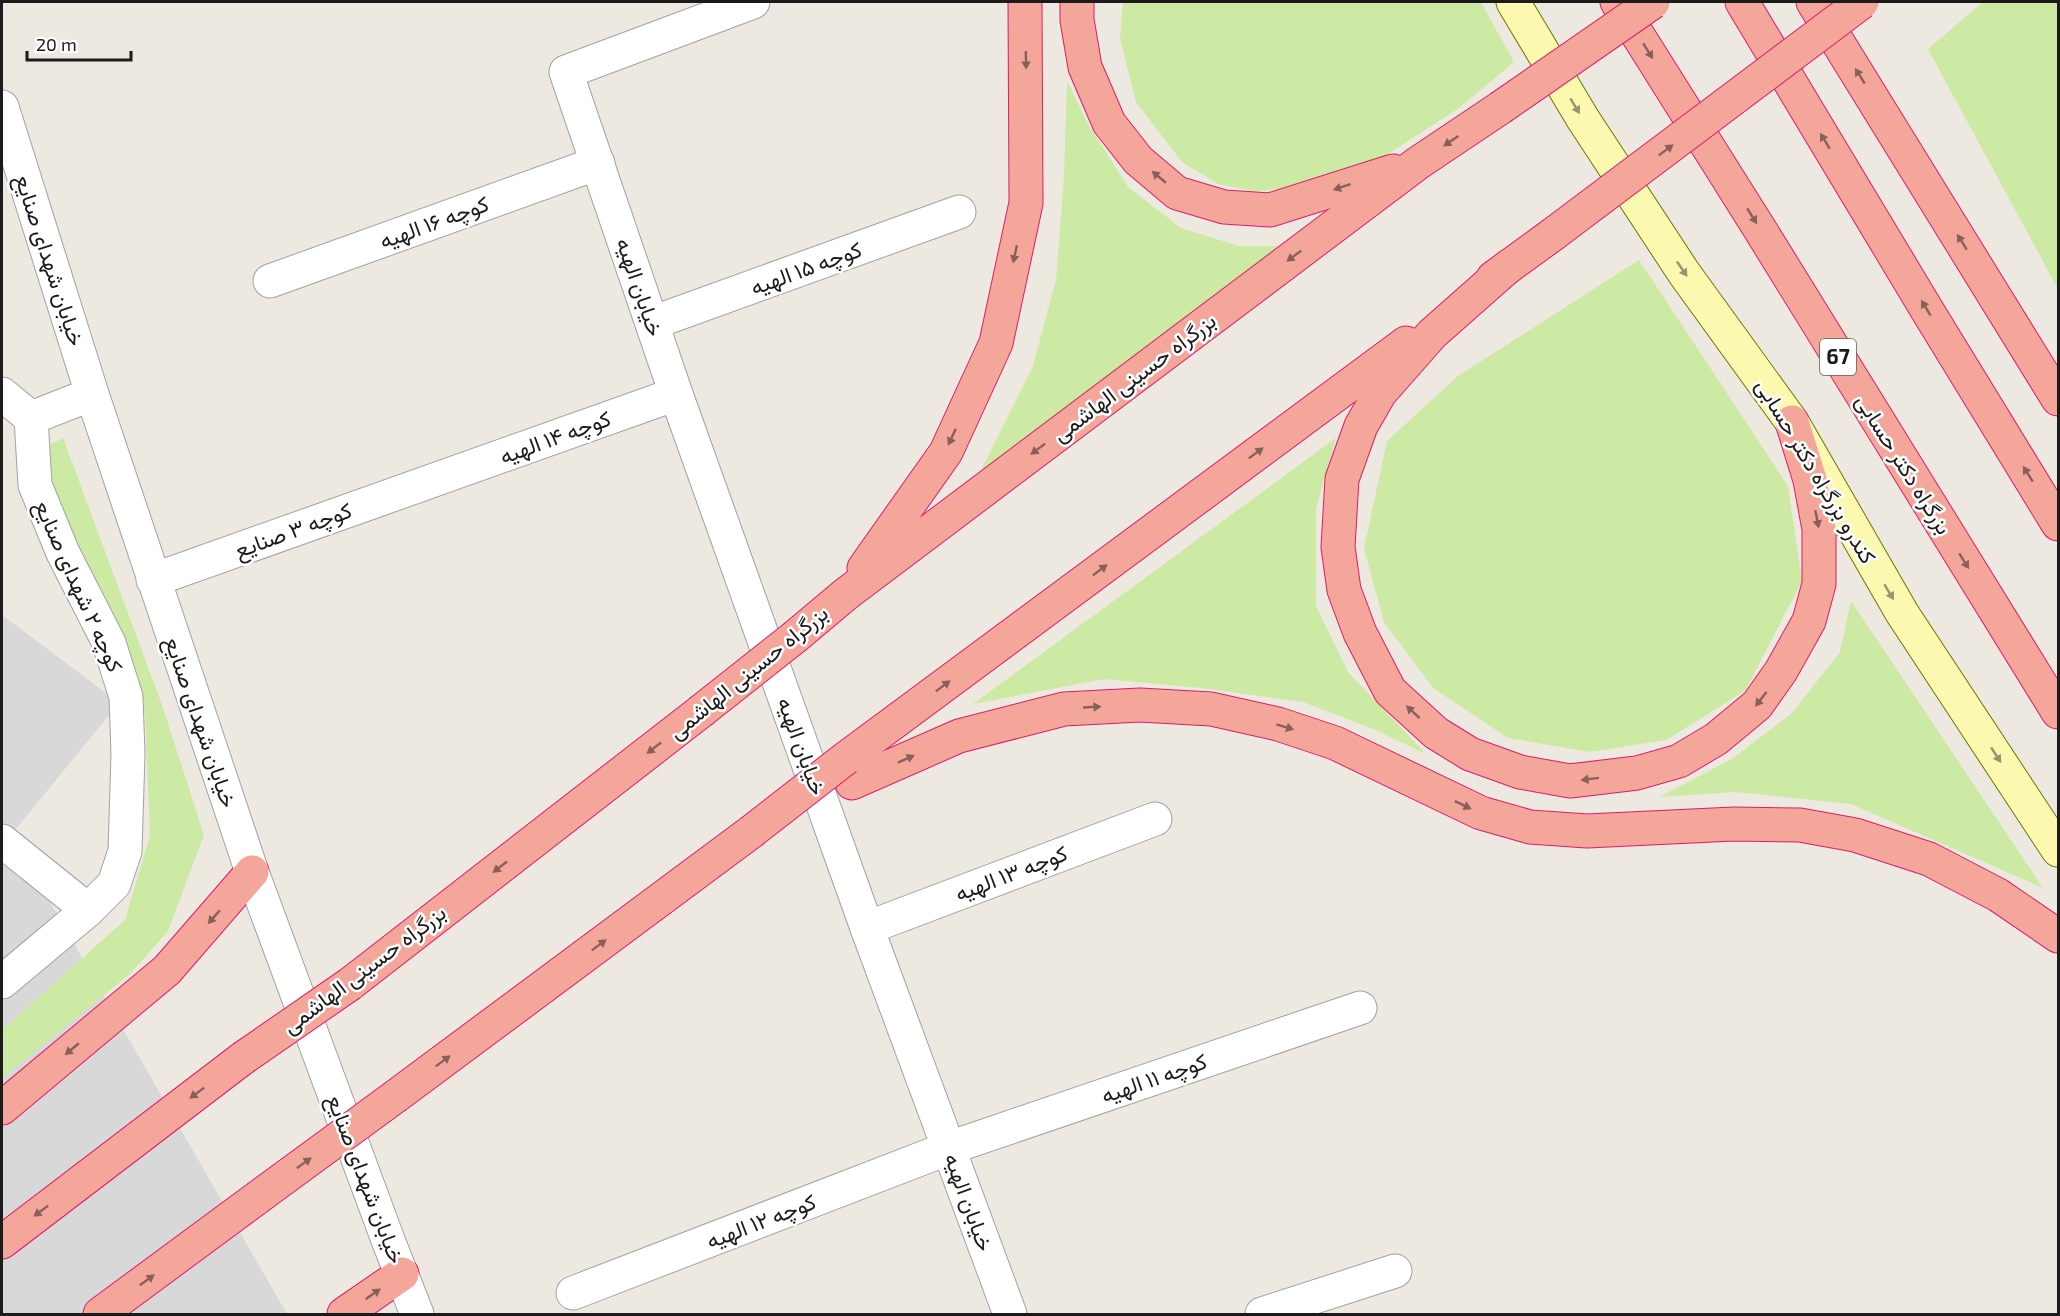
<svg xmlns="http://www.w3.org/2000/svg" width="2060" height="1316" font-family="'Exo 2',Vazirmatn,sans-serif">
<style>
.residential{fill:#d9d8d8}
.grass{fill:#cceaa3}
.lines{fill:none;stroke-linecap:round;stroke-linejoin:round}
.minor-casing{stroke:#a2a2a2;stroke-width:35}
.tertiary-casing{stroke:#a2a2a2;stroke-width:35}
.secondary-casing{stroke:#707401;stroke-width:35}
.trunk-casing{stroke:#db1d6d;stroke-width:35}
.minor{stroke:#fff;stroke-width:33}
.tertiary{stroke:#fff;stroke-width:33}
.secondary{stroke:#fbf9b0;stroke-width:33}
.trunk{stroke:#f4a69a;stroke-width:33}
.trunk-bridge-casing{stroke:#db1d6d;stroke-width:35;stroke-linecap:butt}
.trunk-bridge{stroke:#f4a69a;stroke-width:33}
.oneway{fill:#88605a}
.oneway2{fill:#96956d}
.labels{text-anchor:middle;stroke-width:5;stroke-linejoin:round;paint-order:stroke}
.shield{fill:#fff;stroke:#5f5f5f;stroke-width:1.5}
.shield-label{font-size:21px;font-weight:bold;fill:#1b1b1b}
.street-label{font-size:22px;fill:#1b1b1b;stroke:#fff}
</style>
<rect width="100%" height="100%" fill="#ede8e0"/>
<g class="residential">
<polygon points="2,615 119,703 2,846"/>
<polygon points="2,862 47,897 287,1314 2,1314"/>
</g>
<g class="grass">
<polygon points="1123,2 1481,2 1514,62 1459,108 1377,161 1298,188 1253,191 1218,184 1182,162 1136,102 1120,39"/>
<polygon points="1983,2 2058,2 2058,289 1928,49"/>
<polygon points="1067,81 1088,124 1128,187 1181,228 1239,246 1282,246 974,484 1033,366 1056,280 1064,176"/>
<polygon points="1639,260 1788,486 1802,581 1745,691 1666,740 1590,752 1508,738 1433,688 1384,622 1364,549 1387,441 1458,376"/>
<polygon points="63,438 162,705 204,835 168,931 131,973 2,1078 2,1030 125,920 150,835 145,712 122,648 89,567 56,508 48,446"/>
<polygon points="1336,438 1316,509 1316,606 1348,672 1426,754 1373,729 1303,702 1201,688 1104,679 973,704"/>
<polygon points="1851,601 2043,888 1851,804 1736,792 1659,797 1732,759 1792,713 1840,652"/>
</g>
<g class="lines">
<defs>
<g id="minor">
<polyline points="753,2 566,72 676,394 867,928 1010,1314"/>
<polyline points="270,281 598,163"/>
<polyline points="652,323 959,212"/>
<polyline points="2,394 31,418"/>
<polyline points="153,580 676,394"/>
<polyline points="2,841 88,910"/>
<polyline points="867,928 1155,819"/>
<polyline points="573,1293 949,1148 1360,1008"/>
<polyline points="1262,1314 1395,1271"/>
</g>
<g id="tertiary">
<polyline points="2,107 92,394 252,872 388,1240 417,1314"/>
<polyline points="2,982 88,910 114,884 125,851 128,754 126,697 109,643 63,553 35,485 31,418 92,394"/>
</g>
<polyline id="secondary" points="1513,2 1583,119 1684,273 1792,422 1902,613 2058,850"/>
<g id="trunk">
<polyline points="1077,2 1077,20 1085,67 1109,123 1138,160 1177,193 1224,207 1270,210 1393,171"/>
<polyline points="1617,2 1761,231 2058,712"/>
<polyline points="1742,2 1927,310 2058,524"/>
<polyline points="1813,2 2058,399"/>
<polyline points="1509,266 1432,334 1380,393 1361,426 1342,479 1338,547 1344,590 1360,633 1390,691 1436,733 1470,754 1520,772 1570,781 1637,773 1679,761 1716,739 1757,705 1781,671 1809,621 1819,584 1819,529 1810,480 1792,422"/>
<polyline points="1493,278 1552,235"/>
<polyline points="864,568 946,452 996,343 1026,203 1025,2"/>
<polyline points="796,636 846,594 1418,163 1500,108"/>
<polyline points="846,758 1406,343"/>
<polyline points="852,783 959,736 1064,709 1140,705 1211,709 1278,724 1335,743 1481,813 1530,827 1587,831 1734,824 1800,825 1855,835 1929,859 1998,895 2058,936"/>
<polyline points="350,984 700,712"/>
<polyline points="396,1096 751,832"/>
<polyline points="2,1108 167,970 252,872"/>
<polyline points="2,1242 243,1058"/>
<polyline points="100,1314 257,1198"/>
<polyline points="344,1314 402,1274"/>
</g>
</defs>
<use href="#minor" class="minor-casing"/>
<use href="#tertiary" class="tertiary-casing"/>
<use href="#secondary" class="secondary-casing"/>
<use href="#trunk" class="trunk-casing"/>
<use href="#minor" class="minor"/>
<use href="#tertiary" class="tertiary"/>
<use href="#secondary" class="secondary"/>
<use href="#trunk" class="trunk"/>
<defs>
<g id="trunk-bridge">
<polyline points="1500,108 1653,2"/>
<polyline points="1552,235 1862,2"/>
<polyline points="700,712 796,636"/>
<polyline points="751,832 846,758"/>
<polyline points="243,1058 350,984"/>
<polyline points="257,1198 396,1096"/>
</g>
</defs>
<use href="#trunk-bridge" class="trunk-bridge-casing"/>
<use href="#trunk-bridge" class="trunk-bridge"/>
</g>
<defs><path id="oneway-solid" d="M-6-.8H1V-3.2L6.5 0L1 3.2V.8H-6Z" transform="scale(1.5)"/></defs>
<g class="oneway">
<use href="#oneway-solid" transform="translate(1648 51) rotate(58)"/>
<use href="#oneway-solid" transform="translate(1026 60) rotate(89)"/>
<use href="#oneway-solid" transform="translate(1860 76) rotate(-122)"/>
<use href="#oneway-solid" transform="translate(1451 141) rotate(146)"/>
<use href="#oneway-solid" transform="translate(1825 141) rotate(-121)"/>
<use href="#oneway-solid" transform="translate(1666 150) rotate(-37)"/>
<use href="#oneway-solid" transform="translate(1159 177) rotate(-140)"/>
<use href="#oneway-solid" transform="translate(1342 187) rotate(162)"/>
<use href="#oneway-solid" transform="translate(1752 216) rotate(58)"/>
<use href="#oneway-solid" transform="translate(1962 242) rotate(-122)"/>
<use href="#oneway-solid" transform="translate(1015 254) rotate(102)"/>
<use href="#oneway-solid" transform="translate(1294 256) rotate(143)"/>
<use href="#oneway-solid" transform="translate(1926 308) rotate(-121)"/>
<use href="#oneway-solid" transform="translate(952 437) rotate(115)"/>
<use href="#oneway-solid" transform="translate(1038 449) rotate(143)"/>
<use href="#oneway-solid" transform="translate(1256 453) rotate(-37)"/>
<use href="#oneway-solid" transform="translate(2028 474) rotate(-122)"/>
<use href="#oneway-solid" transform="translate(1817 519) rotate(79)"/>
<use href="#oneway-solid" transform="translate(1964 561) rotate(58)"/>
<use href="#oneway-solid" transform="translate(1100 570) rotate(-37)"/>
<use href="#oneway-solid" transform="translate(943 686) rotate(-37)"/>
<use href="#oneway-solid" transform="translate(1761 699) rotate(128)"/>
<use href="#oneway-solid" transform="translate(1092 707) rotate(-3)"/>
<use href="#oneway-solid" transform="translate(1413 712) rotate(-137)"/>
<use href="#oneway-solid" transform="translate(1285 727) rotate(17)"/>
<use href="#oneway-solid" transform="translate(654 748) rotate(142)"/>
<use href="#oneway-solid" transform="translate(906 759) rotate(-24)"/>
<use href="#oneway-solid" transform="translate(1590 779) rotate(173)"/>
<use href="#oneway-solid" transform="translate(1463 805) rotate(26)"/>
<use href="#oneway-solid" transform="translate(500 867) rotate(142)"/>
<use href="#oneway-solid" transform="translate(214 917) rotate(131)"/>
<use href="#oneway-solid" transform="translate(599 945) rotate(-37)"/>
<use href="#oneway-solid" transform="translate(72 1049) rotate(140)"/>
<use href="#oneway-solid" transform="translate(443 1061) rotate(-37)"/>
<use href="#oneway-solid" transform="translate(197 1093) rotate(143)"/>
<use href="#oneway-solid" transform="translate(304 1163) rotate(-36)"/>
<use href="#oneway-solid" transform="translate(41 1211) rotate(143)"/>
<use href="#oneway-solid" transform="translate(147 1280) rotate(-36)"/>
<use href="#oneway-solid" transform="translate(373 1294) rotate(-35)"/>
</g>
<g class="oneway2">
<use href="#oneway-solid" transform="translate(1575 106) rotate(59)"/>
<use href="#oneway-solid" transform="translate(1682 269) rotate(56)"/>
<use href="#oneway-solid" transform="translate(1889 592) rotate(59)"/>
<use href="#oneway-solid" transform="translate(1996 755) rotate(57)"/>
</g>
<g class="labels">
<rect class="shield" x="1820" y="339" width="36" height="36" rx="4.5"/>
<g class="shield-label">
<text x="1838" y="364">67</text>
</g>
<g class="street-label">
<text transform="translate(434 222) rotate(-20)" y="8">کوچه ۱۶ الهیه</text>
<text transform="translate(50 260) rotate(72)" y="8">خیابان شهدای صنایع</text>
<text transform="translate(806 268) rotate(-20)" y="8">کوچه ۱۵ الهیه</text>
<text transform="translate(640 287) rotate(71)" y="8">خیابان الهیه</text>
<text transform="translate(1134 377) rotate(-37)" y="8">بزرگراه حسینی الهاشمی</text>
<text transform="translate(555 437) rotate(-20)" y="8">کوچه ۱۴ الهیه</text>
<text transform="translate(1904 464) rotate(58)" y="8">بزرگراه دکتر حسابی</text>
<text transform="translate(1816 471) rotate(59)" y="8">کندرو بزرگراه دکتر حسابی</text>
<text transform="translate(293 530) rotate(-20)" y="8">کوچه ۳ صنایع</text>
<text transform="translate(79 586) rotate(66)" y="8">کوچه ۲ شهدای صنایع</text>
<text transform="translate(748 672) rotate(-39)" y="8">بزرگراه حسینی الهاشمی</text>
<text transform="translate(201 722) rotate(71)" y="8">خیابان شهدای صنایع</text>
<text transform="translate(802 746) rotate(70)" y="8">خیابان الهیه</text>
<text transform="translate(1011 873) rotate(-21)" y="8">کوچه ۱۳ الهیه</text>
<text transform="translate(364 969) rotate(-37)" y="8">بزرگراه حسینی الهاشمی</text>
<text transform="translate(1154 1078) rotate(-19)" y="8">کوچه ۱۱ الهیه</text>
<text transform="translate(366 1179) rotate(69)" y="8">خیابان شهدای صنایع</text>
<text transform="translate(969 1202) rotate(70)" y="8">خیابان الهیه</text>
<text transform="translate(761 1221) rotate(-21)" y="8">کوچه ۱۲ الهیه</text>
</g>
</g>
<rect width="2060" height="1316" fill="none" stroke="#1b1b1b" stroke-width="6"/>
<path d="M27 51v9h104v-9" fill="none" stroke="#1b1b1b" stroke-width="3"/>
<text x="36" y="51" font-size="18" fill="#1b1b1b" stroke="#ffffff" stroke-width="4.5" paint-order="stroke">20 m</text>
</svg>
